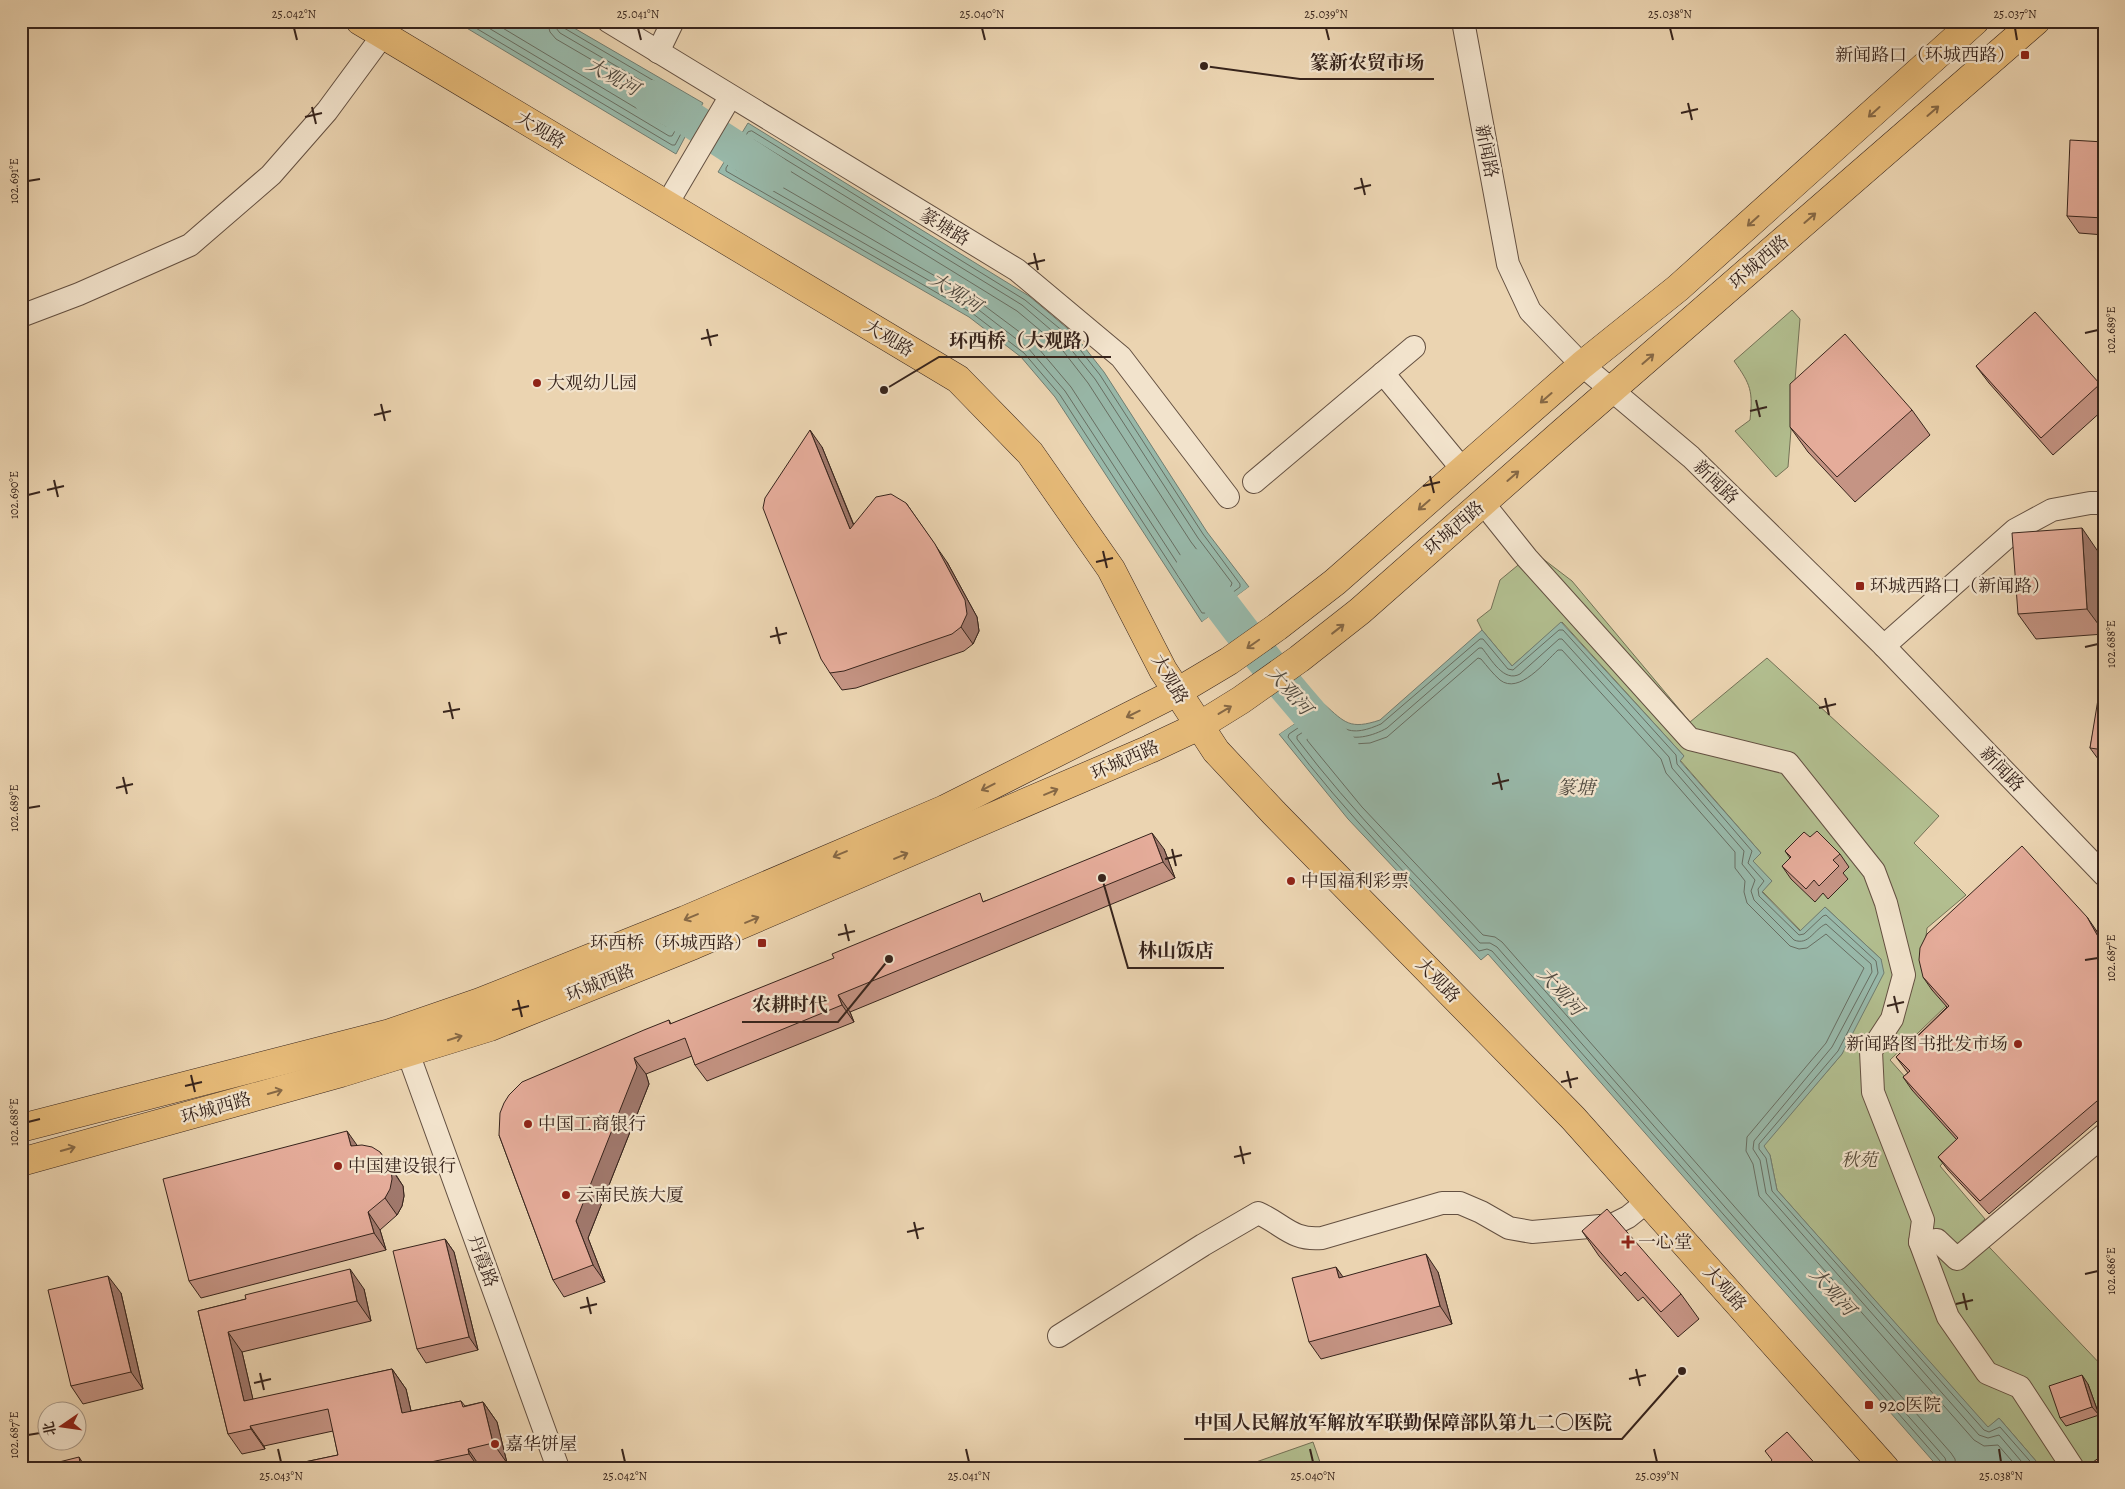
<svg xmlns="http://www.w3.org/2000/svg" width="2125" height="1489" font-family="Alegreya,'Noto Serif SC',serif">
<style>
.green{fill:#b2be8f;stroke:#747156}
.water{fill:#98b8a9;stroke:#717d71}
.pier{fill:#ebd4b1}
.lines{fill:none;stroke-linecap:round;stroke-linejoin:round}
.shore{stroke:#686e62;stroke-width:1}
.river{stroke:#98b8a9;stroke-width:36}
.minor-casing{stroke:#645041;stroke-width:24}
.major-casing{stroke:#37241c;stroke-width:29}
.minor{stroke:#f2e3cc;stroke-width:22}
.major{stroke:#e6ba78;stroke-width:28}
.wall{fill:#c59484;stroke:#37241c}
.shaded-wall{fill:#a0786c;stroke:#37241c}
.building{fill:#e5ac9a;stroke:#37241c}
.oneway{stroke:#866845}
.ticks{fill:none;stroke:#37241c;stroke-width:2}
.poi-dot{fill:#8f2418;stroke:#f2e3cc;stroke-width:2}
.labels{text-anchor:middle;stroke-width:4.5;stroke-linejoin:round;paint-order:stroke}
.poi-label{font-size:18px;fill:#37241c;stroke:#f2e3cc;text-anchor:start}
.street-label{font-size:18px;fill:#37241c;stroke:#f2e3cc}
.park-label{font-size:18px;font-style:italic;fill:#564a39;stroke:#f2e3cc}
.water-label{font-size:19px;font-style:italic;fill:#4f493f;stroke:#f2e3cc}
.leader{fill:none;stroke:#37241c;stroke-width:2}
.callout-dot{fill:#37241c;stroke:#f2e3cc;stroke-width:2}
.callout-label{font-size:19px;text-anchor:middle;font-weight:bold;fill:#37241c;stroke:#f2e3cc;stroke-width:4.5;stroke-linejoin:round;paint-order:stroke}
.neatline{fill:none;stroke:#37241c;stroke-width:2}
.ticks-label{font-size:12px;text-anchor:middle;fill:#37241c}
</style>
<rect width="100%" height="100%" fill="#ebd4b1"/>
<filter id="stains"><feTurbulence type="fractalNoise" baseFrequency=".004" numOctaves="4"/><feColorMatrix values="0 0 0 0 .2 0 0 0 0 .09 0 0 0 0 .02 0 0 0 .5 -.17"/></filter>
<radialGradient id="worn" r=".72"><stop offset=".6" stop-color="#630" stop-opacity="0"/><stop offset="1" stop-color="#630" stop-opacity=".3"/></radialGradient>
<g class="green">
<path d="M1792,310L1800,319L1788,467L1776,477L1735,431L1750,420C1753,391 1751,385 1734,361Z"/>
<polygon points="1534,552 1572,581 1690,722 1767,658 1939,816 1914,843 1966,895 1927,928 1922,970 1947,1005 1890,1060 1963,1142 1940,1166 1985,1219 1973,1230 2104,1368 2104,1468 2042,1468 1999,1418 1988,1428 1777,1190 1770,1155 1763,1146 1842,1054 1881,959 1825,907 1801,931 1762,891 1772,881 1752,861 1761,853 1680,760 1684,756 1562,622 1512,666 1482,630 1477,620 1491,609 1500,580"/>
<polygon points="1313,1442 1322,1468 1239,1468"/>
</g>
<g class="water">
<polygon points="455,21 562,21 703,103 676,154"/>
<polygon points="748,123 1029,296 1074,334 1104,372 1207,532 1249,587 1202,622 1055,397 1021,357 969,317 718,172"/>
<path d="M1561,622L1684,756L1680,761L1761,853L1753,861L1772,881L1762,892L1800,931L1825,907L1881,959L1884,973L1842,1054L1764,1146L1770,1155L1777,1190L1988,1427L1999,1418L2042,1468H1939L1488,954L1481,960L1348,819L1279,734L1324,704C1345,723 1350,730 1380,720L1482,630L1512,666Z"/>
</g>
<g class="pier">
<polygon points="1249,587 1250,589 1204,624 1202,622"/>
<polygon points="1323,702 1326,702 1279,734 1278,732"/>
</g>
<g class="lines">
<g class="shore">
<polyline points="464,21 672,145 675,145 695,107 695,105 564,28 561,21"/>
<polyline points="477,21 669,136 672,136 687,110 686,107 560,33 556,28 555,21"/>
<polyline points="491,21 666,126 670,125 677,112 676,109 556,39 550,32 547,21"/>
<polygon points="752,131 1025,300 1070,337 1100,375 1203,534 1240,584 1240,587 1205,613 1202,613 1060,395 1024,353 972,313 726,171 726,168 748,132"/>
<polygon points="754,140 1022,305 1065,342 1095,379 1198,538 1232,583 1231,586 1207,604 1204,604 1065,391 1028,348 975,307 735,169 735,166 750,140"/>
<polygon points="753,150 756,150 1017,311 1060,347 1088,383 1191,542 1221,581 1221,584 1209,593 1205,593 1071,387 1033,342 978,301 746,166 745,163"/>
<path d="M1942,1468L1941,1462L1492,951L1487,949L1479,951C1414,881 1345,814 1288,737L1289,734L1323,711C1330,715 1335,722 1342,727C1354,735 1369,729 1381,724L1480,639H1483L1508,669L1513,670L1559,630H1563L1676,755L1677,764L1752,851L1748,863L1764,881L1758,889L1759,896L1799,935L1804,934L1823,916L1826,915L1876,961L1878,973L1838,1051L1759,1144V1149L1766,1158L1772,1191L1984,1430L1989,1432L2000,1427L2036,1468"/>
<path d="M1948,1468L1945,1458L1497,947L1490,943H1480C1418,877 1352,812 1297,739V736L1323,719C1328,722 1332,728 1338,732C1352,742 1373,736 1387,728L1479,648H1482C1491,659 1504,683 1520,674L1559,639H1562L1669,757L1672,768L1744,851L1742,864L1755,880L1751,891L1754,900L1794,940C1809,946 1814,929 1826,924L1871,964L1872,972L1832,1047L1754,1141L1753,1149L1760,1160L1766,1193L1979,1435L1988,1438L1999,1435L2027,1468"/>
<path d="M1956,1468L1955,1459L1951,1453L1502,942L1495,937L1483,935L1362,807L1311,745L1307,740L1308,737L1322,728L1336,739L1353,744L1370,743L1387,737L1478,658L1481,659C1487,666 1493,674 1500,680C1519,695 1545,662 1558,650H1562L1661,759L1666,773L1735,852V868L1745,881L1744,892L1747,903L1790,946L1799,949L1807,948L1826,934L1864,968L1826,1043L1747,1137L1746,1151L1753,1164L1759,1196L1974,1440L1984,1446L1998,1445L2018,1468"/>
</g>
<g class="river">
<polyline points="651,98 693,121 773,173"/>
<path d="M1194,567C1239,631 1289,692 1342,751"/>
</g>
<defs>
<g id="minor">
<polyline points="608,21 1017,270 1121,357 1228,497"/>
<polyline points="1463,21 1508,264 1530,311 1582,365 1691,457 1884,646 2104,875"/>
<polyline points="658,52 673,21"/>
<polyline points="667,204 730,97"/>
<polyline points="21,316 79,294 190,245 271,175 327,111 383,35"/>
<polyline points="1383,373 1463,470"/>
<polyline points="1254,482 1414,347"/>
<polyline points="1483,503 1527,558 1690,739 1788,763 1874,871 1886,903 1904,975 1892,1019 1871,1051 1873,1092 1923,1220 1920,1242 1948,1317 1987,1373 2020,1387 2073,1468"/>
<polyline points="1884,646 2015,530 2052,510 2090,503 2104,503"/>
<polyline points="408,1053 558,1468"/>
<polyline points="1920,1242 1937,1240 1957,1259 2104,1135"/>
<path d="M1059,1336L1203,1245L1258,1213C1283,1224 1292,1241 1322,1238L1442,1203H1460L1481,1212L1509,1228L1532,1232L1612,1225L1628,1217L1648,1201"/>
</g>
<g id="major">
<polyline points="360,21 958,379 1030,453 1111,569 1163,670 1216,751 1274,813 1573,1118 1885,1468"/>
<polyline points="21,1128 390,1033 480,1002 685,920 945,809 1177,692 1229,661 1277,627 1335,582 1582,365 1678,288 1975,21"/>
<polyline points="21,1162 341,1073 490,1027 694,945 1150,749 1199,726 1241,700 1299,659 1360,611 1563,432 2036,21"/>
</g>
</defs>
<use href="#minor" class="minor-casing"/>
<use href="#major" class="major-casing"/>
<use href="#minor" class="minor"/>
<use href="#major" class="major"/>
</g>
<g class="wall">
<polygon points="2104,142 2104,235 2079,233 2067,216"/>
<polygon points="1976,366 2100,384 2104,390 2104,409 2053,455 1989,383"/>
<polygon points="1912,410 1930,435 1855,502 1808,452 1790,427"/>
<polygon points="822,447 854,525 947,562 977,617 979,631 973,644 964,651 856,688 842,690 830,673"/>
<polygon points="2099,553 2104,617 2104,634 2036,639 2018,614"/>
<polygon points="2104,675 2104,767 2090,748"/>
<polygon points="1810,837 1840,854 1849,867 1843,873 1848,879 1828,899 1823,893 1815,902 1791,879 1782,866 1790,858 1785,851"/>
<polygon points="1164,849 1175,878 850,1012 854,1022 707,1081 695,1065 692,1056 646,1074 649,1084 588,1238 605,1282 564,1297 553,1280 499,1135 669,1020 671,1024 985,901"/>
<polygon points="2096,930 2104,943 2104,1115 1989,1214 1948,1170 1938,1157 1957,1140 1912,1090 1903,1077 1908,1073 1896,1057 1947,1007 1932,990 1923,977"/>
<polygon points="357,1146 393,1170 403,1186 404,1196 402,1206 397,1215 380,1230 386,1250 201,1298 189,1281"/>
<polygon points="1582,1231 1681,1294 1699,1319 1678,1337 1643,1297 1638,1301 1599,1256"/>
<polygon points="445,1239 454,1252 478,1350 426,1363 417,1349"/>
<polygon points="1438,1272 1452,1324 1321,1359 1309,1342 1343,1277"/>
<polygon points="364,1289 371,1321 242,1352 253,1400 392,1369 406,1389 411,1411 461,1401 465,1406 483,1402 497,1422 507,1463 485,1468 276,1468 338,1455 333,1431 264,1446 265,1449 242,1454 228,1434 198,1311 246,1299"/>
<polygon points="121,1293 143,1389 83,1404 71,1386"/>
<polygon points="2088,1384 2099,1415 2066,1426 2060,1418"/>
</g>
<g class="shaded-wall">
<polygon points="810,430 822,447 862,546 850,529"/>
<polygon points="906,503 947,562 977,617 979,631 973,644 961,627"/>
<polygon points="2082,528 2099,553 2104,617 2104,632 2087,609"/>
<polygon points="1152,833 1164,849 1175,878 1163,862"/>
<polygon points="2087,917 2096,930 2104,943 2104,949"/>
<polygon points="838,995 850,1012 854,1022 842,1005"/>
<polygon points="634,1058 646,1074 649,1084 588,1238 605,1282 593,1265 576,1221"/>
<polygon points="347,1131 359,1148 351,1146"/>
<polygon points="380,1152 403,1186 404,1196 402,1206 397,1215 385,1198"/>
<polygon points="368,1212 380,1230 386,1250 374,1233"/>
<polygon points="445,1239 454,1252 478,1350 469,1337"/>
<polygon points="1426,1254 1438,1272 1452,1324 1440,1306"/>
<polygon points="1336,1267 1348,1284 1339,1278"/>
<polygon points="350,1269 364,1289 371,1321 357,1301"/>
<polygon points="108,1276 121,1293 143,1389 131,1372"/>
<polygon points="228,1332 242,1352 258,1421 244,1401"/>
<polygon points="392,1369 406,1389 416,1433 402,1413"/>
<polygon points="2082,1375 2088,1384 2099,1415 2092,1407"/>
<polygon points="483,1402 497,1422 507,1463 493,1443"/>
<polygon points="250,1426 264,1446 265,1449 251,1429"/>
<polygon points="468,1449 481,1468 479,1468 469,1454"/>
<polygon points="79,1457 86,1468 81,1468"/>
</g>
<g class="building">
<polygon points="2070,140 2104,142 2104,218 2067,216"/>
<polygon points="2035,312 2100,384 2041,438 1976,366"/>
<polygon points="1845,334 1912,410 1837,477 1790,427 1790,384"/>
<polygon points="810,430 850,529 876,497 891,494 906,503 935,544 965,600 967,614 961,627 952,634 844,671 830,673 821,659 763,508 765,498"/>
<polygon points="2082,528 2087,609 2018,614 2012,533"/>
<polygon points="2102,675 2104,675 2104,750 2090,748"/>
<polygon points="1817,831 1840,854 1833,860 1839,866 1819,886 1814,880 1806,889 1782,866 1791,857 1785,851 1804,832 1810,837"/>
<polygon points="1152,833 1163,862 838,995 842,1005 695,1065 685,1038 634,1058 637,1067 576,1221 593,1265 553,1280 499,1135 500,1113 504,1103 509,1095 522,1082 644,1030 669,1020 670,1024 834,958 832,954 980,893 983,902"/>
<polygon points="2022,846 2087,917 2100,940 2104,949 2104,1095 1980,1201 1938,1157 1958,1138 1903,1077 1910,1071 1896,1057 1949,1006 1923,977 1919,960 1920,948 1927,934"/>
<polygon points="347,1131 351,1146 362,1145 372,1147 380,1152 391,1169 392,1179 390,1189 385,1198 368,1212 374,1233 189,1281 163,1179"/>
<polygon points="1607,1209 1681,1294 1661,1312 1625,1272 1621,1276 1582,1231"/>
<polygon points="445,1239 469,1337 417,1349 393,1251"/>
<polygon points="1426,1254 1440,1306 1309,1342 1292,1278 1336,1267 1339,1278"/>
<polygon points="350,1269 357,1301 228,1332 244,1401 392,1369 402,1413 461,1401 463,1407 483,1402 493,1443 468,1449 469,1454 402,1468 276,1468 338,1455 328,1409 250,1426 251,1429 228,1434 198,1311 246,1299 245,1295"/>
<polygon points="108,1276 131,1372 71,1386 48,1290"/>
<polygon points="2082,1375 2092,1407 2060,1418 2049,1386"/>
<polygon points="1787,1432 1819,1468 1771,1468 1768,1465 1772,1460 1765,1451"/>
<polygon points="2104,1454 2104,1468 2085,1468"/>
<polygon points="79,1457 81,1468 35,1468"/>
</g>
<defs><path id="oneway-shaft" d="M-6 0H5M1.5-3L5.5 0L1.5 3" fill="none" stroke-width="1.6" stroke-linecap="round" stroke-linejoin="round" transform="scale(1.25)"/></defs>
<g class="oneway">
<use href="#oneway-shaft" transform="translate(1933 111) rotate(-41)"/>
<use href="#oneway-shaft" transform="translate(1874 112) rotate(138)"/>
<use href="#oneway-shaft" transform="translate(1810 218) rotate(-41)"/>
<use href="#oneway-shaft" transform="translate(1753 221) rotate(138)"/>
<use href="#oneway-shaft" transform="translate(1648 359) rotate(-41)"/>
<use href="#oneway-shaft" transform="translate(1546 398) rotate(139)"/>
<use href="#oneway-shaft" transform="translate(1513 476) rotate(-41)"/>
<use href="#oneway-shaft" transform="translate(1424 505) rotate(139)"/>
<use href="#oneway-shaft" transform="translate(1338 629) rotate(-38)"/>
<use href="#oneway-shaft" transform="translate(1253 644) rotate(145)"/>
<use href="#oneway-shaft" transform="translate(1225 710) rotate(-31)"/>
<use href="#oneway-shaft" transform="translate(1133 714) rotate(154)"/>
<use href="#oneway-shaft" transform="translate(988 787) rotate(153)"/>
<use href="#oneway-shaft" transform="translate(1051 792) rotate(-23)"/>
<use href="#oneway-shaft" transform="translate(840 854) rotate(157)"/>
<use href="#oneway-shaft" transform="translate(901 856) rotate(-23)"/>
<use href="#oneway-shaft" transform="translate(691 917) rotate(157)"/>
<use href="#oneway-shaft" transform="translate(752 920) rotate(-23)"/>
<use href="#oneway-shaft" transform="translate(455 1038) rotate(-18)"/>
<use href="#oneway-shaft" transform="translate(275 1092) rotate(-16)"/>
<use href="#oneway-shaft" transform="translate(68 1149) rotate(-16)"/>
</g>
<path class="ticks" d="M294,28L297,40M638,28L641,40M982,28L985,40M1326,28L1329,40M1670,28L1673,40M2015,28L2017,40M1688,103L1692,120M312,107L316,124M1681,113L1698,109M305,117L322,113M1361,178L1365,195M28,181L40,179M1354,189L1371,185M1034,253L1038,270M1028,264L1045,260M707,329L711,346M2085,333L2098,330M701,339L718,335M1756,400L1760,417M381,404L385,421M1750,411L1767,407M374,415L391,411M1430,476L1434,493M54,480L58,497M1423,486L1440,482M47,490L64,486M28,495L40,492M1103,551L1107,568M1096,562L1113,558M776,627L780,644M770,637L787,633M2085,647L2098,644M1825,698L1829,715M449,702L453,719M1819,708L1836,704M443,712L460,709M1498,773L1502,790M123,777L127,794M1492,784L1509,780M116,788L133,784M28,808L40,806M1172,849L1176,866M1165,859L1182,855M845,924L849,941M838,935L855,931M2085,960L2098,958M1894,996L1898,1013M518,1000L522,1017M1887,1006L1904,1002M512,1010L529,1006M1567,1071L1571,1088M191,1075L195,1092M1561,1082L1578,1078M185,1086L202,1082M28,1122L40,1119M1240,1146L1244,1164M1234,1157L1251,1153M914,1222L918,1239M907,1232L924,1228M2085,1274L2098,1271M1963,1293L1967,1310M587,1297L591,1314M1956,1304L1973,1300M580,1308L597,1304M1636,1369L1640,1386M260,1373L264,1390M1629,1379L1646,1375M254,1383L271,1379M28,1435L40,1433M278,1449L281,1462M622,1449L625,1462M966,1449L969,1462M1310,1449L1313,1462M1654,1449L1657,1462M1999,1449L2001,1462"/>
<g class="poi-dot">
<rect x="2020" y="50" width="10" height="10" rx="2.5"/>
<circle cx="537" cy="383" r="5"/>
<rect x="1855" y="581" width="10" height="10" rx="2.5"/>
<circle cx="1291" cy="881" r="5"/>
<rect x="757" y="938" width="10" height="10" rx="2.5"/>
<circle cx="2018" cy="1044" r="5"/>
<circle cx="528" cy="1124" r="5"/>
<circle cx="338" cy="1166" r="5"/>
<circle cx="566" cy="1195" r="5"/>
<path d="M1625.5 1234.5h5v5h5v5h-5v5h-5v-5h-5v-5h5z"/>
<rect x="1864" y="1400" width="10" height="10" rx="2.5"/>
<circle cx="495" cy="1444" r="5"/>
</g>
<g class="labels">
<g class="poi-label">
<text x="2015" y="61" text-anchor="end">新闻路口（环城西路）</text>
<text x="547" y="389">大观幼儿园</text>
<text x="1870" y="592">环城西路口（新闻路）</text>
<text x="1301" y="887">中国福利彩票</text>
<text x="752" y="949" text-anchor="end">环西桥（环城西路）</text>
<text x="2008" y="1050" text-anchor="end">新闻路图书批发市场</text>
<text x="538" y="1130">中国工商银行</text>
<text x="348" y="1172">中国建设银行</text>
<text x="576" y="1201">云南民族大厦</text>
<text x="1638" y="1248">一心堂</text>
<text x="1879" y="1411">920医院</text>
<text x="505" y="1450">嘉华饼屋</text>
</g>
<g class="street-label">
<text transform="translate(541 130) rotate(31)" y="6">大观路</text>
<text transform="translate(1487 151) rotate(79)" y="6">新闻路</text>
<text transform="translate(945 227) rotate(31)" y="6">篆塘路</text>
<text transform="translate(1759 262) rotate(-41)" y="6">环城西路</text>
<text transform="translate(889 338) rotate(31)" y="6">大观路</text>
<text transform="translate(1716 482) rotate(44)" y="6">新闻路</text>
<text transform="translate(1454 528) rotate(-41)" y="6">环城西路</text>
<text transform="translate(1170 679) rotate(60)" y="6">大观路</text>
<text transform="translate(1125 760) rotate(-24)" y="6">环城西路</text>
<text transform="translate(2002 769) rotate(46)" y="6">新闻路</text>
<text transform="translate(1438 980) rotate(46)" y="6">大观路</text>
<text transform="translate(600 983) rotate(-22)" y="6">环城西路</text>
<text transform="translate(216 1108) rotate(-16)" y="6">环城西路</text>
<text transform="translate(483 1261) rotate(70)" y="6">丹霞路</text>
<text transform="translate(1725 1288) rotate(48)" y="6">大观路</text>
</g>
<g class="park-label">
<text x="1859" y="1166">秋苑</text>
</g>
<g class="water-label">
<text transform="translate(613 76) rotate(29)" y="7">大观河</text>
<text transform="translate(956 292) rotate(33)" y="7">大观河</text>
<text transform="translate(1290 690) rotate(49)" y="7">大观河</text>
<text x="1576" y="794">篆塘</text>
<text transform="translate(1561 991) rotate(48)" y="7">大观河</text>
<text transform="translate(1833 1291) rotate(48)" y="7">大观河</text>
</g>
</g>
<path class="leader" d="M1204 66L1300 79H1434M884 390L939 357H1111M1102 878L1128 968H1224M889 959L838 1022H742M1682 1371L1622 1439H1184"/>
<g class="callout-dot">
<circle cx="1204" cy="66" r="5"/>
<circle cx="884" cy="390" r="5"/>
<circle cx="1102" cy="878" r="5"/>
<circle cx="889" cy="959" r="5"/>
<circle cx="1682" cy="1371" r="5"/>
</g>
<g class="callout-label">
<text x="1367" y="69">篆新农贸市场</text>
<text x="1025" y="347">环西桥（大观路）</text>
<text x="1176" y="957">林山饭店</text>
<text x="790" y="1011">农耕时代</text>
<text x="1403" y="1429">中国人民解放军解放军联勤保障部队第九二〇医院</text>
</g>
<rect width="2125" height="1489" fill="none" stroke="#ebd4b1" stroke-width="55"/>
<g transform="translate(62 1426) rotate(257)"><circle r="24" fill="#f2e3cc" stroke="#a79786"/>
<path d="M0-4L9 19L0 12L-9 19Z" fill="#8f2418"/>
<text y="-8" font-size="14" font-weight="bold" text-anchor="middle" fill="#37241c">北</text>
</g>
<rect x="28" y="28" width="2070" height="1434" class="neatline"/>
<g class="ticks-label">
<text x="294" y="18">25.042°N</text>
<text x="638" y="18">25.041°N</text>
<text x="982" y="18">25.040°N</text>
<text x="1326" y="18">25.039°N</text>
<text x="1670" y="18">25.038°N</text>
<text x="2015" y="18">25.037°N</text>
<text transform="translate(14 181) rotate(-90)" y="4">102.691°E</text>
<text transform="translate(2111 330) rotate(-90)" y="4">102.689°E</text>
<text transform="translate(14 495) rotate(-90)" y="4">102.690°E</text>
<text transform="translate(2111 644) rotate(-90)" y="4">102.688°E</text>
<text transform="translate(14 808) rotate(-90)" y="4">102.689°E</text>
<text transform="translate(2111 958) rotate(-90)" y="4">102.687°E</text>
<text transform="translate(14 1122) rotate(-90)" y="4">102.688°E</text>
<text transform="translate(2111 1271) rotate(-90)" y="4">102.686°E</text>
<text transform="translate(14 1435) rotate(-90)" y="4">102.687°E</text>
<text x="281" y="1480">25.043°N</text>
<text x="625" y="1480">25.042°N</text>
<text x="969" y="1480">25.041°N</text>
<text x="1313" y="1480">25.040°N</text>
<text x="1657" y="1480">25.039°N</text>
<text x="2001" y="1480">25.038°N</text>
</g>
<rect width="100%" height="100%" filter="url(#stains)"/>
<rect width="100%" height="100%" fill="url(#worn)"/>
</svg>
